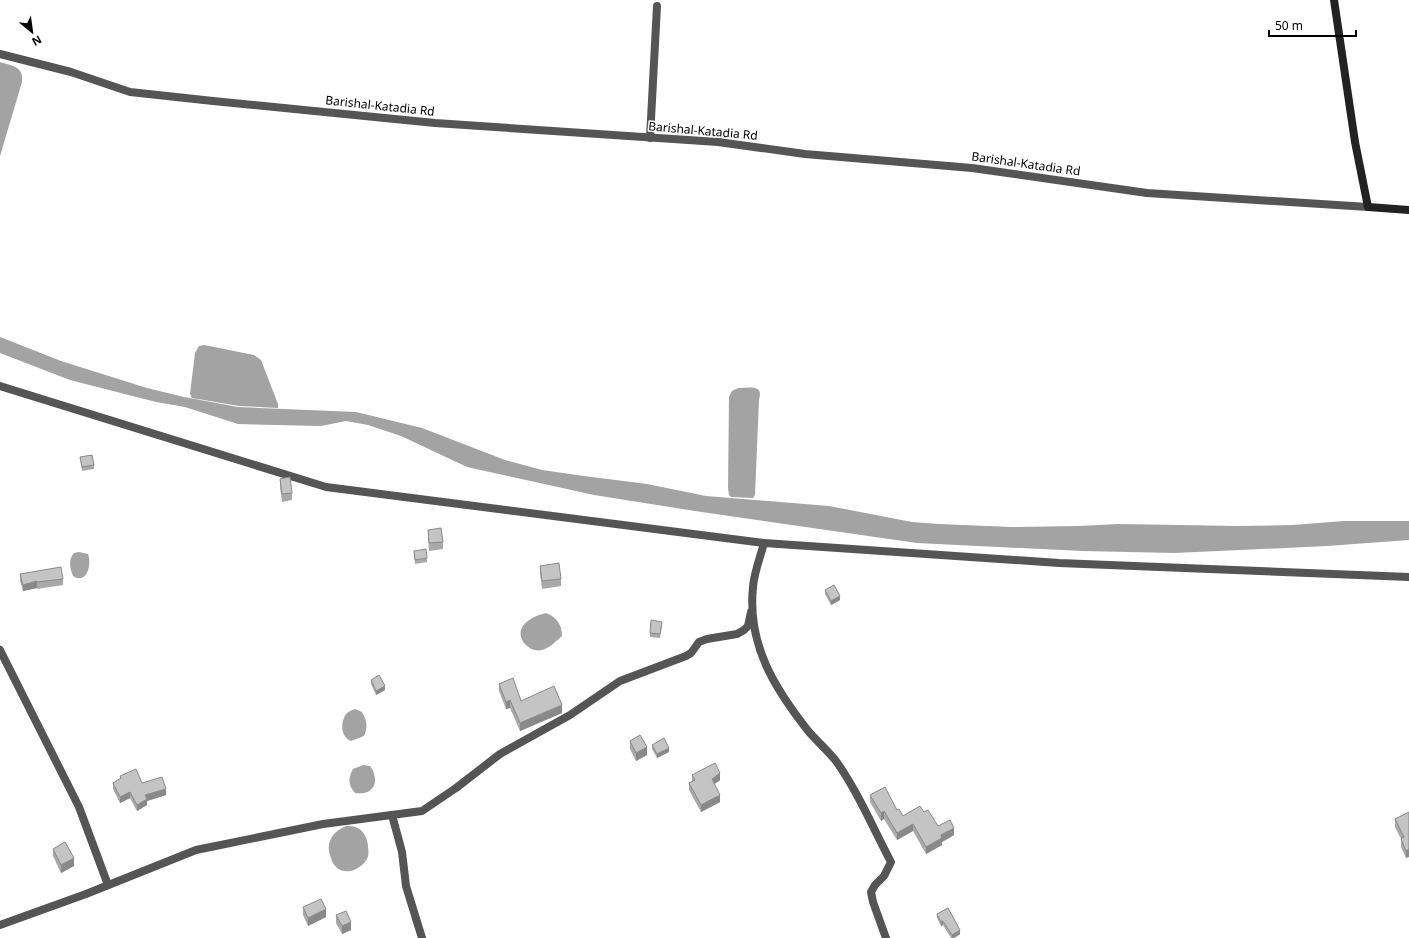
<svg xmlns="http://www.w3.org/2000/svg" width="1409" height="938" font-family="'Noto Sans',sans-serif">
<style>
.water{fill:#a3a3a3}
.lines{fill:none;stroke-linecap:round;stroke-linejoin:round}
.minor{stroke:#555;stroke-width:8}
.secondary{stroke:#222;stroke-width:8}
.wall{fill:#a9a9a9}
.shaded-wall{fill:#898989}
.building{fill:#c4c4c4;stroke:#898989}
.labels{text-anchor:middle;stroke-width:3;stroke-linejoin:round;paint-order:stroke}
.street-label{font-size:12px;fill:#000;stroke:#fff}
</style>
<rect width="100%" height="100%" fill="#fff"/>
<g class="water">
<path d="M0,62C12,66 24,66 22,82L0,156Z"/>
<polygon points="0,337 61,361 147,388 184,397 238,407 356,412 422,428 505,460 542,470 584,476 647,484 706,496 829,506 912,522 939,524 1011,527 1079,526 1118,524 1238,526 1293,525 1344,521 1409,521 1409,540 1327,546 1175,553 1082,551 917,543 695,511 594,495 467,467 401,436 368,425 346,421 321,426 238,424 185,407 156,402 70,380 0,353"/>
<polygon points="204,345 254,355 261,360 278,404 278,408 239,406 192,398 190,394 195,353 199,346"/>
<path d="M738,388C749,388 764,384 759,400L755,495L753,498L731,497L729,495L728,488L729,397L732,391Z"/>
<path d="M79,552L88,554C92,564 87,585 73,576C70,569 68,559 74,553Z"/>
<path d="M546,613C557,617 562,625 562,636C556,641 550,648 542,650C531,653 518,641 521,630C524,620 538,615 546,613Z"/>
<path d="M355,709L362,712C367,721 368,727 364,736L351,741C340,737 340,721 347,713C349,711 352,710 355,709Z"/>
<path d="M363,765L370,766C380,780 375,796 355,793C348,785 348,778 353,769Z"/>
<path d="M346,826C359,825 366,832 368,845C368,849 369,853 368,857C363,868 348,876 337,868C334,865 332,862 331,858C325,843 332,832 346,826Z"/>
</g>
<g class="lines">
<g class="minor">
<polyline points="0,54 71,72 130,92 213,101 435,123 718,142 805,154 972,168 1147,193 1368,207"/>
<polyline points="650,138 657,6"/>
<polyline points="0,386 326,487 764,543 1059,563 1409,577"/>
<path d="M764,543C760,558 754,573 753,587C747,645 775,689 809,732C818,742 828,751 836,761C858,792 873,828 891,862L884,876L875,885L871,892L873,902L886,938"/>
<polyline points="0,650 79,807 108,885"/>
<polyline points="392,815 402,852 406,886 422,938"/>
<polyline points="0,925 86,894 196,850 323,824 422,811 456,788 500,754 570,715 620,681 686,656 691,653 699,642 707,639 737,634 744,630 748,626 751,612"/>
</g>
<polyline class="secondary" points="1334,0 1355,142 1368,207 1409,210"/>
</g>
<g class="wall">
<polygon points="80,457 94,465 94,469 82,471"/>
<polygon points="280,479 292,493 292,500 282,502 280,487"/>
<polygon points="428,530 443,542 443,549 429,551 428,538"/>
<polygon points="414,551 427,558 427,562 415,564"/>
<polygon points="540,566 561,579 561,586 542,589 540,573"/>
<polygon points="20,574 63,579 63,585 37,589 37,588 23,591 20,581"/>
<polygon points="825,590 840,600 831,605 825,594"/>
<polygon points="662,626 660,638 650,637 650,633"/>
<polygon points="371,680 385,690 376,695 371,684"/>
<polygon points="499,684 521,701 562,713 520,731 510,708 506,709 499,691"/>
<polygon points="630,741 647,755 636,761 630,749"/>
<polygon points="652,745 669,752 657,758 652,749"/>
<polygon points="692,775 720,780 714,784 720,802 701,812 689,790 689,783 692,781"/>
<polygon points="120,776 142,783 166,795 147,801 147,805 137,811 130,798 120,803 113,789 113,783 120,779"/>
<polygon points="870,795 897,810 903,816 924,812 938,826 954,835 942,842 942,845 926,854 913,831 897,840 884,819 881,821 870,802"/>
<polygon points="1409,812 1406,858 1401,847 1401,839 1395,827 1395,819"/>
<polygon points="53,849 74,866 61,873 53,856"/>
<polygon points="303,907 326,917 308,926 303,915"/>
<polygon points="937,914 960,934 954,938 951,938 943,925 941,926 937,918"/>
<polygon points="336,915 351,930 342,934 336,923"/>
</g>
<g class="shaded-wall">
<polygon points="37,581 37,588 23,591 23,585"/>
<polygon points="840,596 840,600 831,605 831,601"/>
<polygon points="385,686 385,690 376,695 376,691"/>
<polygon points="510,700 510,708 506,709 506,702"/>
<polygon points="562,705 562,713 520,731 520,723"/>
<polygon points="647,747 647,755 636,761 636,753"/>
<polygon points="669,748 669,752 657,758 657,754"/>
<polygon points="720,773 720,780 712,786 712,779"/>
<polygon points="166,789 166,795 147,801 147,805 137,811 137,805 145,795"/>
<polygon points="130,792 130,798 120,803 120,797"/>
<polygon points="720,795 720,802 701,812 701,805"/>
<polygon points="884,811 884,819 881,821 881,813"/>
<polygon points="913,824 913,831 897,840 897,833"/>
<polygon points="954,828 954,835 942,842 942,845 926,854 926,847 941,835"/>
<polygon points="1409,849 1409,857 1406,858 1406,851"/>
<polygon points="74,858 74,866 61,873 61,865"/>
<polygon points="326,909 326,917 308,926 308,918"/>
<polygon points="943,921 943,925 941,926 941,922"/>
<polygon points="351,922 351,930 342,934 342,926"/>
<polygon points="960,930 960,934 954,938 952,938 952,935"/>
</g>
<g class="building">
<polygon points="92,455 94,465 82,467 80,457"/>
<polygon points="290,477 292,493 282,494 280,479"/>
<polygon points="441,528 443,542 429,543 428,530"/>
<polygon points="426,549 427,558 415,560 414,551"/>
<polygon points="559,563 561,579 542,581 540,566"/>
<polygon points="61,567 63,579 37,582 37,581 23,585 20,574"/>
<polygon points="834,585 840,596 831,601 825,590"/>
<polygon points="651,620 662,622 660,634 650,633"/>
<polygon points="379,675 385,686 376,691 371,680"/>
<polygon points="513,678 521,701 554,686 562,705 520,723 510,700 506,702 499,684"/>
<polygon points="640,735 647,747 636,753 630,741"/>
<polygon points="664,738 669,748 657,754 652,745"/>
<polygon points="715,763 720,773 712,779 720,795 701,805 689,783 695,780 692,775"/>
<polygon points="136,769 142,783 162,777 166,789 145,795 147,799 137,805 130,792 120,797 113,783 121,778 120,776"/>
<polygon points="885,787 897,810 899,809 903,816 920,806 924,812 928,810 938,826 950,820 954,828 941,835 942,838 926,847 913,824 897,833 884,811 881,813 870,795"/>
<polygon points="1409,812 1409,849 1406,851 1401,839 1404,837 1395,819"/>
<polygon points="65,842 74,858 61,865 53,849"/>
<polygon points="321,899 326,909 308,918 303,907"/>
<polygon points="948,908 960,930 952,935 943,921 941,922 937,914"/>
<polygon points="346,911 351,922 342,926 336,915"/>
</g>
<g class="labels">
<g class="street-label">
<text transform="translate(380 106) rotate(6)" y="4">Barishal-Katadia Rd</text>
<text transform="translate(703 131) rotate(5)" y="4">Barishal-Katadia Rd</text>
<text transform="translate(1026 164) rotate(8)" y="4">Barishal-Katadia Rd</text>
</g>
</g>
<g transform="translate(32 32) rotate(151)" stroke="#ffffff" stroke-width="3" paint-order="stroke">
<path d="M0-3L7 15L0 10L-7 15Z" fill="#000000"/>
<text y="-6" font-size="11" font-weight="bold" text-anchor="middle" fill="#000000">N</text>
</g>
<path d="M1269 30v6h87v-6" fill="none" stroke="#000000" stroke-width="2"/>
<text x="1275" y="30" font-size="12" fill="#000000" stroke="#ffffff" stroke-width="3" paint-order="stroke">50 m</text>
</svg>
